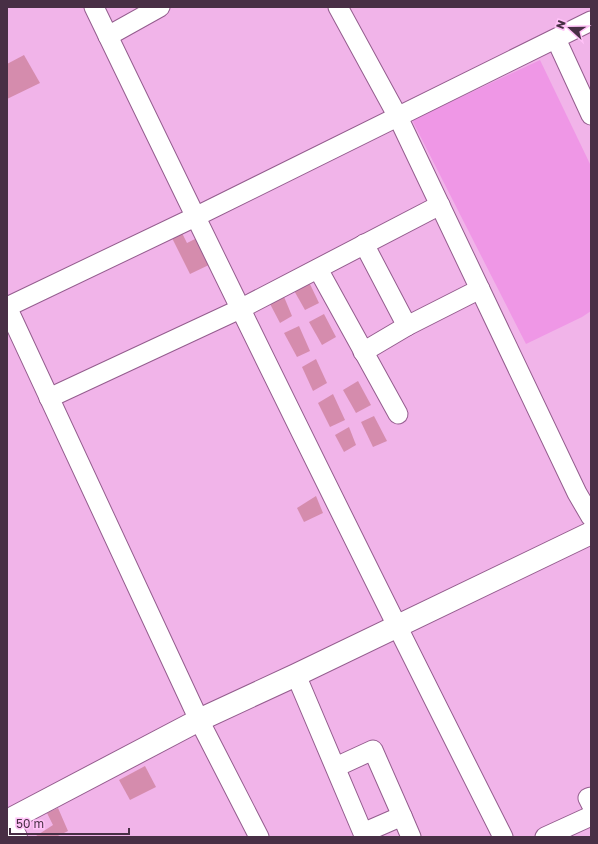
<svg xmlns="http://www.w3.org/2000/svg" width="598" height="844" font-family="'Golos Text',sans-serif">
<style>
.green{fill:#ef97e6}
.building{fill:#d58cad}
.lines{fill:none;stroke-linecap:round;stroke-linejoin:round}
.street-casing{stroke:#945d8e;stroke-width:21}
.secondary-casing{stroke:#945d8e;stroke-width:24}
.street{stroke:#fff;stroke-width:19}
.secondary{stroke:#fff;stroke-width:22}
</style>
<rect width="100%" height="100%" fill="#f1b4e9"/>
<polygon class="green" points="540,60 591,166 591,311 582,317 526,344 412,120"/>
<g class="building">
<polygon points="24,55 40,83 7,99 7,64"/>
<polygon points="182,233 187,243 199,237 213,263 190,274 172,238"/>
<polygon points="308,280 319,303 305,310 292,287"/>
<polygon points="282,292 292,316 280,323 268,300"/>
<polygon points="324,314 336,337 322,345 309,322"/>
<polygon points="299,326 310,351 297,357 284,333"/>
<polygon points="316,359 327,383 313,391 302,367"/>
<polygon points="358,381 371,405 356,413 343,390"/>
<polygon points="333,394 345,420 330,427 318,403"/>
<polygon points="374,416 387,441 373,447 361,422"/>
<polygon points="349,427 356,445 344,452 335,435"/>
<polygon points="316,496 323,513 304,522 297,508"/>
<polygon points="145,766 156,787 130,800 119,780"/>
<polygon points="58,808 68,831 56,837 36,837 36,836 53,825 47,813"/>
</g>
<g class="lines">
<defs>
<g id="street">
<path d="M94,7C228,285 364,562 503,837"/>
<polyline points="338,7 398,117 577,493 591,517"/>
<polyline points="108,36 160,7"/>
<polyline points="556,39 591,115"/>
<polyline points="364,244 407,326"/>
<polyline points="318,269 398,414"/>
<polyline points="363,352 407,326 480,289"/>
<polyline points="49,398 240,309 440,205"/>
<polyline points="296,675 363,833 402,816 411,837"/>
<polyline points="336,767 373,750 402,816"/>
<polyline points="591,797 588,798 591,804"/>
<polyline points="259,837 199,720 7,307 195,217 591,21"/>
<polyline points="545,837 591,816"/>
</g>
<g id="secondary">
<polyline points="7,819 16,837"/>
<polyline points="7,821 199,720 296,675 591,533"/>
</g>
</defs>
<use href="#street" class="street-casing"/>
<use href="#secondary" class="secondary-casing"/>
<use href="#street" class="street"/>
<use href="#secondary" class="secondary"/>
</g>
<rect width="598" height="844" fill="none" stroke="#482f45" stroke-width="16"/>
<g transform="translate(570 28) rotate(291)" stroke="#ffc1f7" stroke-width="3" paint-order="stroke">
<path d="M0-3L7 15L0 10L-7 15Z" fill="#482f45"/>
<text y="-6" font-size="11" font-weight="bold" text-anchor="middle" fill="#482f45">N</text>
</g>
<path d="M10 828v6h119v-6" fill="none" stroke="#482f45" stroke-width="2"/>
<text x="16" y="828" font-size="12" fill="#482f45" stroke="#ffc1f7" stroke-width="3" paint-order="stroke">50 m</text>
</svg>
